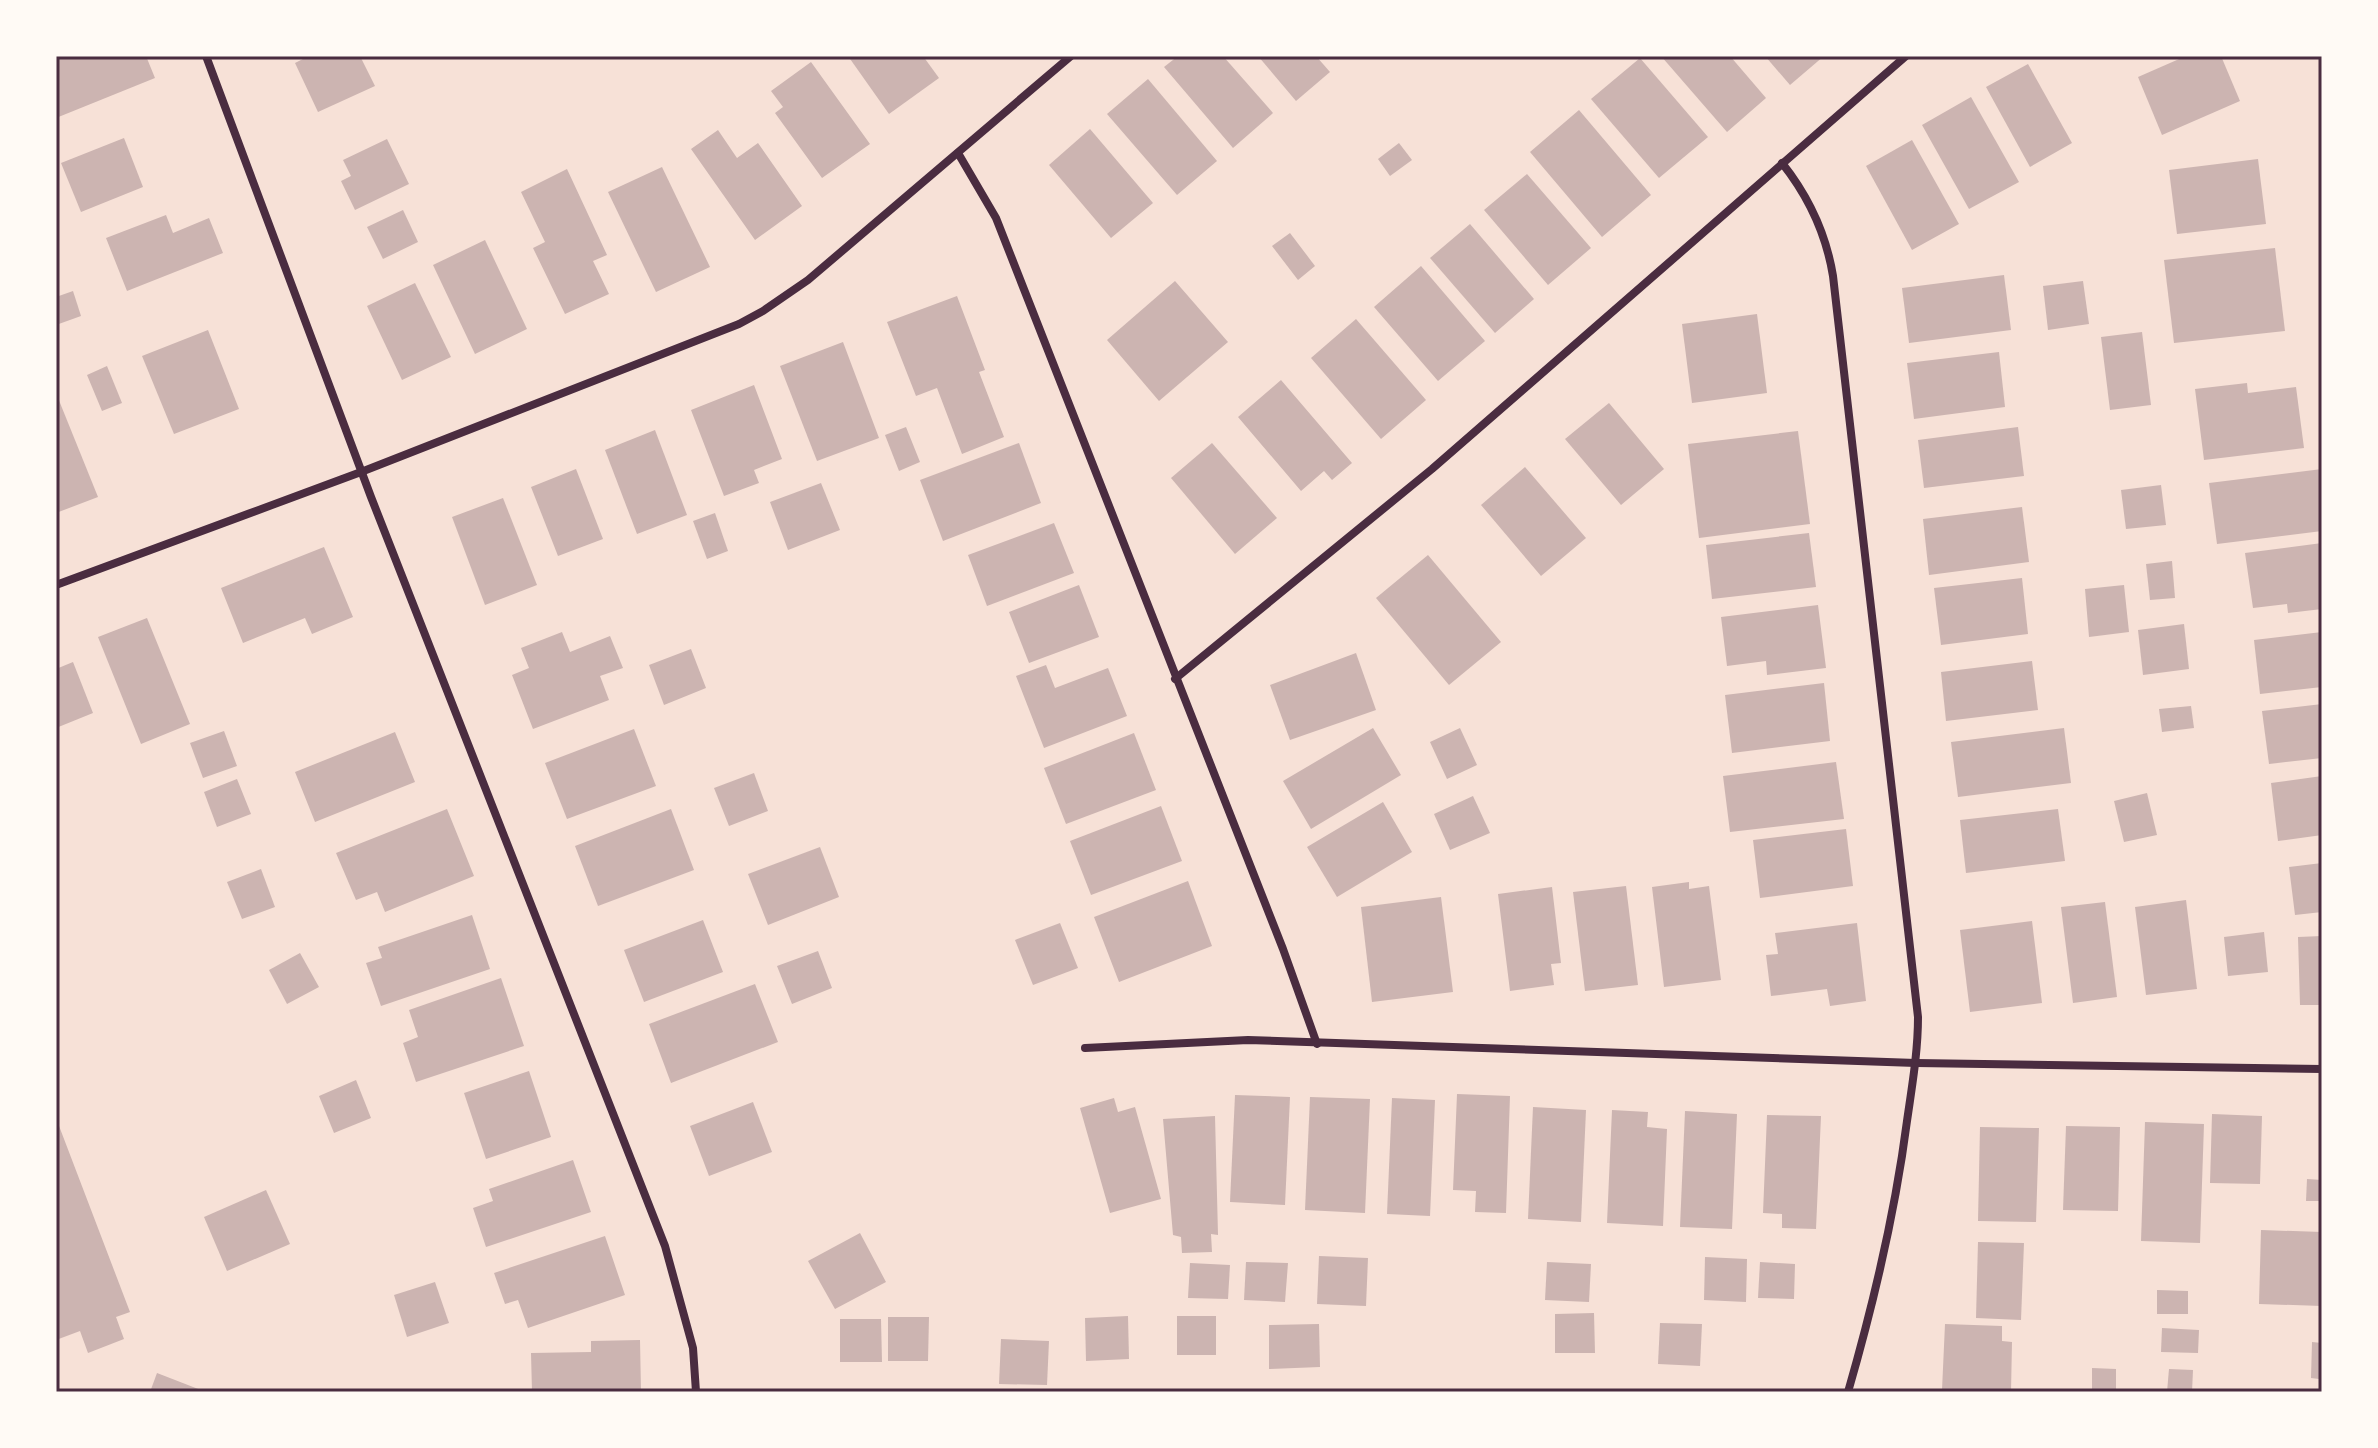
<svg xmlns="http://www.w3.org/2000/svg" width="2378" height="1448" font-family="'Golos Text',sans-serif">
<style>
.building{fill:#ccb4b1}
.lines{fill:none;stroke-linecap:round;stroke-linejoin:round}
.minor{stroke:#4a2c40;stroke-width:8}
.neatline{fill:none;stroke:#4a2c40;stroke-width:3}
</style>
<rect width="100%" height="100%" fill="#f7e1d7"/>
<g class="building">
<polygon points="56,56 146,56 155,78 56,118"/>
<polygon points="309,56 360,56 375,86 318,112 295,63"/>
<polygon points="848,56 923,56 939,78 889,114"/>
<polygon points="1178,56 1223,56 1273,113 1233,148 1164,67"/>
<polygon points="1258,56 1316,56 1330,72 1296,101"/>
<polygon points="1661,56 1730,56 1766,98 1727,132"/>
<polygon points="1765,56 1824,56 1790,85"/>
<polygon points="2186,56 2221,56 2240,101 2162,135 2138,77"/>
<polygon points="1640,58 1708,137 1659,178 1591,99"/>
<polygon points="811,62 870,144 822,178 775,113 783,107 771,91"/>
<polygon points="2028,64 2072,143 2030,167 1986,87"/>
<polygon points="1148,79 1217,161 1177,195 1107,114"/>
<polygon points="1971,97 2019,182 1969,209 1922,125"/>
<polygon points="1579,110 1651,195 1602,237 1530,152"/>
<polygon points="1090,129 1153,203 1111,238 1049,165"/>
<polygon points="718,130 737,158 758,143 802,206 755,240 691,149"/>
<polygon points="124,138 143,187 81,212 61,163"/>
<polygon points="387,139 409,184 355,210 341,181 351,176 343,160"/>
<polygon points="1912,140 1959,224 1912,250 1866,166"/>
<polygon points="1399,143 1412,160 1390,176 1378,159"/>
<polygon points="2258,159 2266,224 2177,234 2169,170"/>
<polygon points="662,167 710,267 656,292 608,192"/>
<polygon points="567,169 607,255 593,261 609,294 565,314 533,248 545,242 521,192"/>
<polygon points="1527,174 1591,248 1548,285 1484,210"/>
<polygon points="403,210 418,242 383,259 367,227"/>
<polygon points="166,215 173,233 209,218 223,253 127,291 106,238"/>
<polygon points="1470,224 1534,299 1495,333 1430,258"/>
<polygon points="1290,233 1315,266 1298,280 1272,246"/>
<polygon points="485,240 527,329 475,354 433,265"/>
<polygon points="2275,248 2285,331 2174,343 2164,260"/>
<polygon points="1421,266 1485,341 1438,381 1374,307"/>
<polygon points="2004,275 2011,330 1909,343 1902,288"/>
<polygon points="1175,281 1228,342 1159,401 1107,340"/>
<polygon points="2083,281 2089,324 2048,330 2043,286"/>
<polygon points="415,283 451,357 402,380 367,306"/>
<polygon points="73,291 81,316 56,325 56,297"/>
<polygon points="957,296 985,370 979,372 1004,437 962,454 937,388 916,396 887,322"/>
<polygon points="1757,314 1767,393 1692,403 1682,324"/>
<polygon points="1356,319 1426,400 1381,439 1311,358"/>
<polygon points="208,330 239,409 174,434 142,356"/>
<polygon points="2142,332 2151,405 2110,410 2101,337"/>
<polygon points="843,342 879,438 817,461 780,366"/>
<polygon points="1999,352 2005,407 1914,419 1907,363"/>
<polygon points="107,366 122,403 102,411 87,375"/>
<polygon points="1281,380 1352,463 1332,480 1324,471 1301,491 1238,417"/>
<polygon points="2247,383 2248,393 2296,387 2304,448 2204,460 2195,389"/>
<polygon points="754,385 782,459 754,470 759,483 724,496 691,410"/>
<polygon points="56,393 98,497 56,513"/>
<polygon points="1609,403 1664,469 1621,505 1565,439"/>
<polygon points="906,427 920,462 899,471 885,435"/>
<polygon points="2018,427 2024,476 1924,488 1918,440"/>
<polygon points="655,430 687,515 637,534 605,450"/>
<polygon points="1798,431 1810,524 1699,538 1688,444"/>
<polygon points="1019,443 1041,503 943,541 920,480"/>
<polygon points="1212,443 1277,518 1235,554 1171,478"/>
<polygon points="1525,467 1586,538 1541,576 1481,505"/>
<polygon points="576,469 603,539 558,556 531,487"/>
<polygon points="2322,469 2322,531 2217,544 2209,483"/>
<polygon points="821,483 840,530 788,550 770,502"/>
<polygon points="2161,485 2166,525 2126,529 2121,490"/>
<polygon points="503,498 537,585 485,605 452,517"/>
<polygon points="2022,507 2029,562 1929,575 1923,519"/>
<polygon points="715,513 728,551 707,559 693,521"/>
<polygon points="1054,523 1074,573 987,606 968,555"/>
<polygon points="1809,533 1816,587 1712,599 1706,545"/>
<polygon points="2322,543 2322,609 2288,613 2287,604 2253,608 2245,553"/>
<polygon points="324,547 353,617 312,634 305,618 243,643 221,588"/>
<polygon points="1428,555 1501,642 1449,685 1376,598"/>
<polygon points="2172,561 2175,598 2150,600 2146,564"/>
<polygon points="2022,578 2028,634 1941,645 1934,588"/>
<polygon points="1079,585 1099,637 1029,663 1009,612"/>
<polygon points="2124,585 2129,632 2089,637 2085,589"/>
<polygon points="1818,605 1826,668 1767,675 1766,661 1727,666 1721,617"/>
<polygon points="147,618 190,724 141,744 98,637"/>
<polygon points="2184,624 2189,669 2143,675 2138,630"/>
<polygon points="562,632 570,652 610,636 623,668 600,676 609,700 533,729 512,675 529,668 521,648"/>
<polygon points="2322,632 2322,687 2260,694 2254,640"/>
<polygon points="691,649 706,688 664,705 649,665"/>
<polygon points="1356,653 1376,710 1290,740 1270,685"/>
<polygon points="2032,661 2038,710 1946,721 1941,672"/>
<polygon points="73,662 93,713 56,728 56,669"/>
<polygon points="1046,665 1055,688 1108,668 1127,716 1044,748 1016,676"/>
<polygon points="1824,683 1830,741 1732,753 1725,695"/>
<polygon points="2322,704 2322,758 2269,764 2262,711"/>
<polygon points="2191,706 2194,728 2162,732 2159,709"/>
<polygon points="1373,728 1401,775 1311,829 1283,781"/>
<polygon points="1460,728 1477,765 1447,779 1430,742"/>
<polygon points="2064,728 2071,783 1958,797 1951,742"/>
<polygon points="634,729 656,786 567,819 545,763"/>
<polygon points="224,731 237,766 203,778 190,743"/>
<polygon points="395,732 415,782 315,822 295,772"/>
<polygon points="1134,733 1156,790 1066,824 1044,768"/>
<polygon points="1836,762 1844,819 1730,832 1723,776"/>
<polygon points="754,773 768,811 729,826 714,788"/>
<polygon points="2322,776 2322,835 2278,841 2271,783"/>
<polygon points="237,779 251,814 217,827 204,792"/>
<polygon points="2147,793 2157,835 2124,842 2114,801"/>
<polygon points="1473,796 1490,833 1450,850 1434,814"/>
<polygon points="1383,802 1412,852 1337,897 1307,847"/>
<polygon points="1161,806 1182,861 1091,895 1070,841"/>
<polygon points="447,809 474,876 385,912 377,892 356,900 336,853"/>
<polygon points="671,809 694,870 598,906 575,846"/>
<polygon points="2058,809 2065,861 1966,873 1960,820"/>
<polygon points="1846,829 1853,886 1760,898 1753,840"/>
<polygon points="820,847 839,897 768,925 748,874"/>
<polygon points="2322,863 2322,912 2295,915 2289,867"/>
<polygon points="261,869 275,907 242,919 227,882"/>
<polygon points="1188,881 1212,946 1119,982 1094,917"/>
<polygon points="1689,882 1689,889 1709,886 1721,980 1664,987 1652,887"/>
<polygon points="1626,886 1638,985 1585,991 1573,892"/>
<polygon points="1552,887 1561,963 1551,964 1554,985 1510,991 1498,894"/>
<polygon points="1441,897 1453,992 1372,1002 1361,907"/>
<polygon points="2186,900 2197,989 2146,995 2135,907"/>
<polygon points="2105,902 2117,997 2073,1003 2061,907"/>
<polygon points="472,915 490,969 381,1006 366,963 382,958 378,947"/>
<polygon points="703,920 723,972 644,1002 624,950"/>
<polygon points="2032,921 2042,1003 1970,1012 1960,930"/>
<polygon points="1060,923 1078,968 1033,985 1015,940"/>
<polygon points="1857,923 1866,1001 1830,1006 1827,989 1771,996 1766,955 1778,954 1775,933"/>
<polygon points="2264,932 2268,972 2228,976 2224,937"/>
<polygon points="2322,936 2322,1005 2300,1005 2298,937"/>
<polygon points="818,951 832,988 792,1004 777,966"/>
<polygon points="300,953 319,987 287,1004 269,970"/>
<polygon points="501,978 524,1046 416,1082 403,1043 418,1037 409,1010"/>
<polygon points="755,984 778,1042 671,1083 649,1024"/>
<polygon points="529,1071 551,1137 486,1159 464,1093"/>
<polygon points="356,1080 371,1118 334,1133 319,1096"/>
<polygon points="1457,1094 1510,1096 1506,1213 1475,1212 1476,1191 1453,1190"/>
<polygon points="1235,1095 1290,1097 1285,1205 1230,1202"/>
<polygon points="1310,1097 1370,1099 1365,1213 1305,1210"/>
<polygon points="1114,1098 1118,1112 1135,1107 1161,1199 1110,1213 1080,1108"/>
<polygon points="1392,1098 1435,1100 1430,1216 1387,1214"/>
<polygon points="753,1102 772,1152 709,1176 690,1126"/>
<polygon points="1533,1107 1586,1110 1581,1222 1528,1219"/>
<polygon points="1612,1110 1648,1112 1647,1127 1667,1129 1663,1226 1607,1223"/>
<polygon points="1685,1111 1737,1114 1732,1229 1680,1227"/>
<polygon points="2212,1114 2262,1116 2260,1184 2210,1183"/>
<polygon points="1767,1115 1821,1116 1816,1229 1782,1228 1782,1214 1763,1213"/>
<polygon points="1215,1116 1218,1235 1211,1234 1212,1252 1182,1253 1181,1237 1173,1235 1163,1119"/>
<polygon points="56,1118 130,1312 116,1317 124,1339 88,1353 80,1331 56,1340"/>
<polygon points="2145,1122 2204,1124 2200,1243 2141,1241"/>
<polygon points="2066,1126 2120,1127 2118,1211 2063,1210"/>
<polygon points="1980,1127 2039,1128 2036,1222 1978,1221"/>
<polygon points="573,1160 591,1212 486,1247 473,1208 493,1201 489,1189"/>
<polygon points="2307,1179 2322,1180 2322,1201 2306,1201"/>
<polygon points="266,1190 290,1244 227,1271 204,1217"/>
<polygon points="2261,1230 2322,1232 2322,1306 2259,1304"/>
<polygon points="860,1233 886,1282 835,1309 808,1261"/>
<polygon points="605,1236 625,1295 528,1328 518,1300 505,1304 494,1273"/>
<polygon points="1978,1242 2024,1243 2021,1320 1976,1318"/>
<polygon points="1319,1256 1368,1258 1366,1306 1317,1304"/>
<polygon points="1705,1257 1747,1259 1746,1302 1704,1300"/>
<polygon points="1246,1262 1288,1263 1285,1302 1244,1300"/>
<polygon points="1547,1262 1591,1264 1589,1302 1545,1300"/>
<polygon points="1760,1262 1795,1264 1794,1299 1758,1298"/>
<polygon points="1190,1263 1230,1265 1228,1299 1188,1298"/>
<polygon points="435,1282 449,1323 407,1337 394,1295"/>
<polygon points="2157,1290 2188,1291 2188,1314 2157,1314"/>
<polygon points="1594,1313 1595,1353 1555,1353 1555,1314"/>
<polygon points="1128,1316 1129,1359 1086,1361 1085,1318"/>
<rect x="1177" y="1316" width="39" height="39"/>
<polygon points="888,1317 929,1317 928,1361 888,1361"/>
<polygon points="840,1319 881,1319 882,1362 840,1362"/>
<polygon points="1660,1323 1702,1324 1700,1366 1658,1364"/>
<polygon points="1319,1324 1320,1367 1269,1369 1269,1325"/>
<polygon points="1945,1324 2002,1326 2002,1341 2012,1342 2011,1392 1942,1390"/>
<polygon points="2162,1328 2199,1330 2198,1353 2161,1352"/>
<polygon points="1001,1339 1049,1341 1047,1385 999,1384"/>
<polygon points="640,1340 641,1392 532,1392 531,1353 591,1352 591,1341"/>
<polygon points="2312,1342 2322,1343 2322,1392 2319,1392 2319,1379 2311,1378"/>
<polygon points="2092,1368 2116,1369 2116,1392 2092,1392"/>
<polygon points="2169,1369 2193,1370 2192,1392 2167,1392"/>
<polygon points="157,1373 206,1392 150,1392"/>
</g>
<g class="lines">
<g class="minor">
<polyline points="206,56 371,497 665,1246 693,1348 696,1392"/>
<polyline points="958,153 996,218 1283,949 1317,1044"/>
<path d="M1782,163C1809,197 1826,233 1833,276L1918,1017C1918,1052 1912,1086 1907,1121C1895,1214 1874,1302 1848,1392"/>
<polyline points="56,585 361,472 739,324 763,311 808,280 1071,56"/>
<polyline points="1175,679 1432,469 1906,56"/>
<polyline points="1085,1048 1248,1040 1916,1063 2322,1069"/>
</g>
</g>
<rect width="2378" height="1448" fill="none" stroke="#fffaf5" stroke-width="116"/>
<rect x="58" y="58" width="2262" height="1332" class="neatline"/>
</svg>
